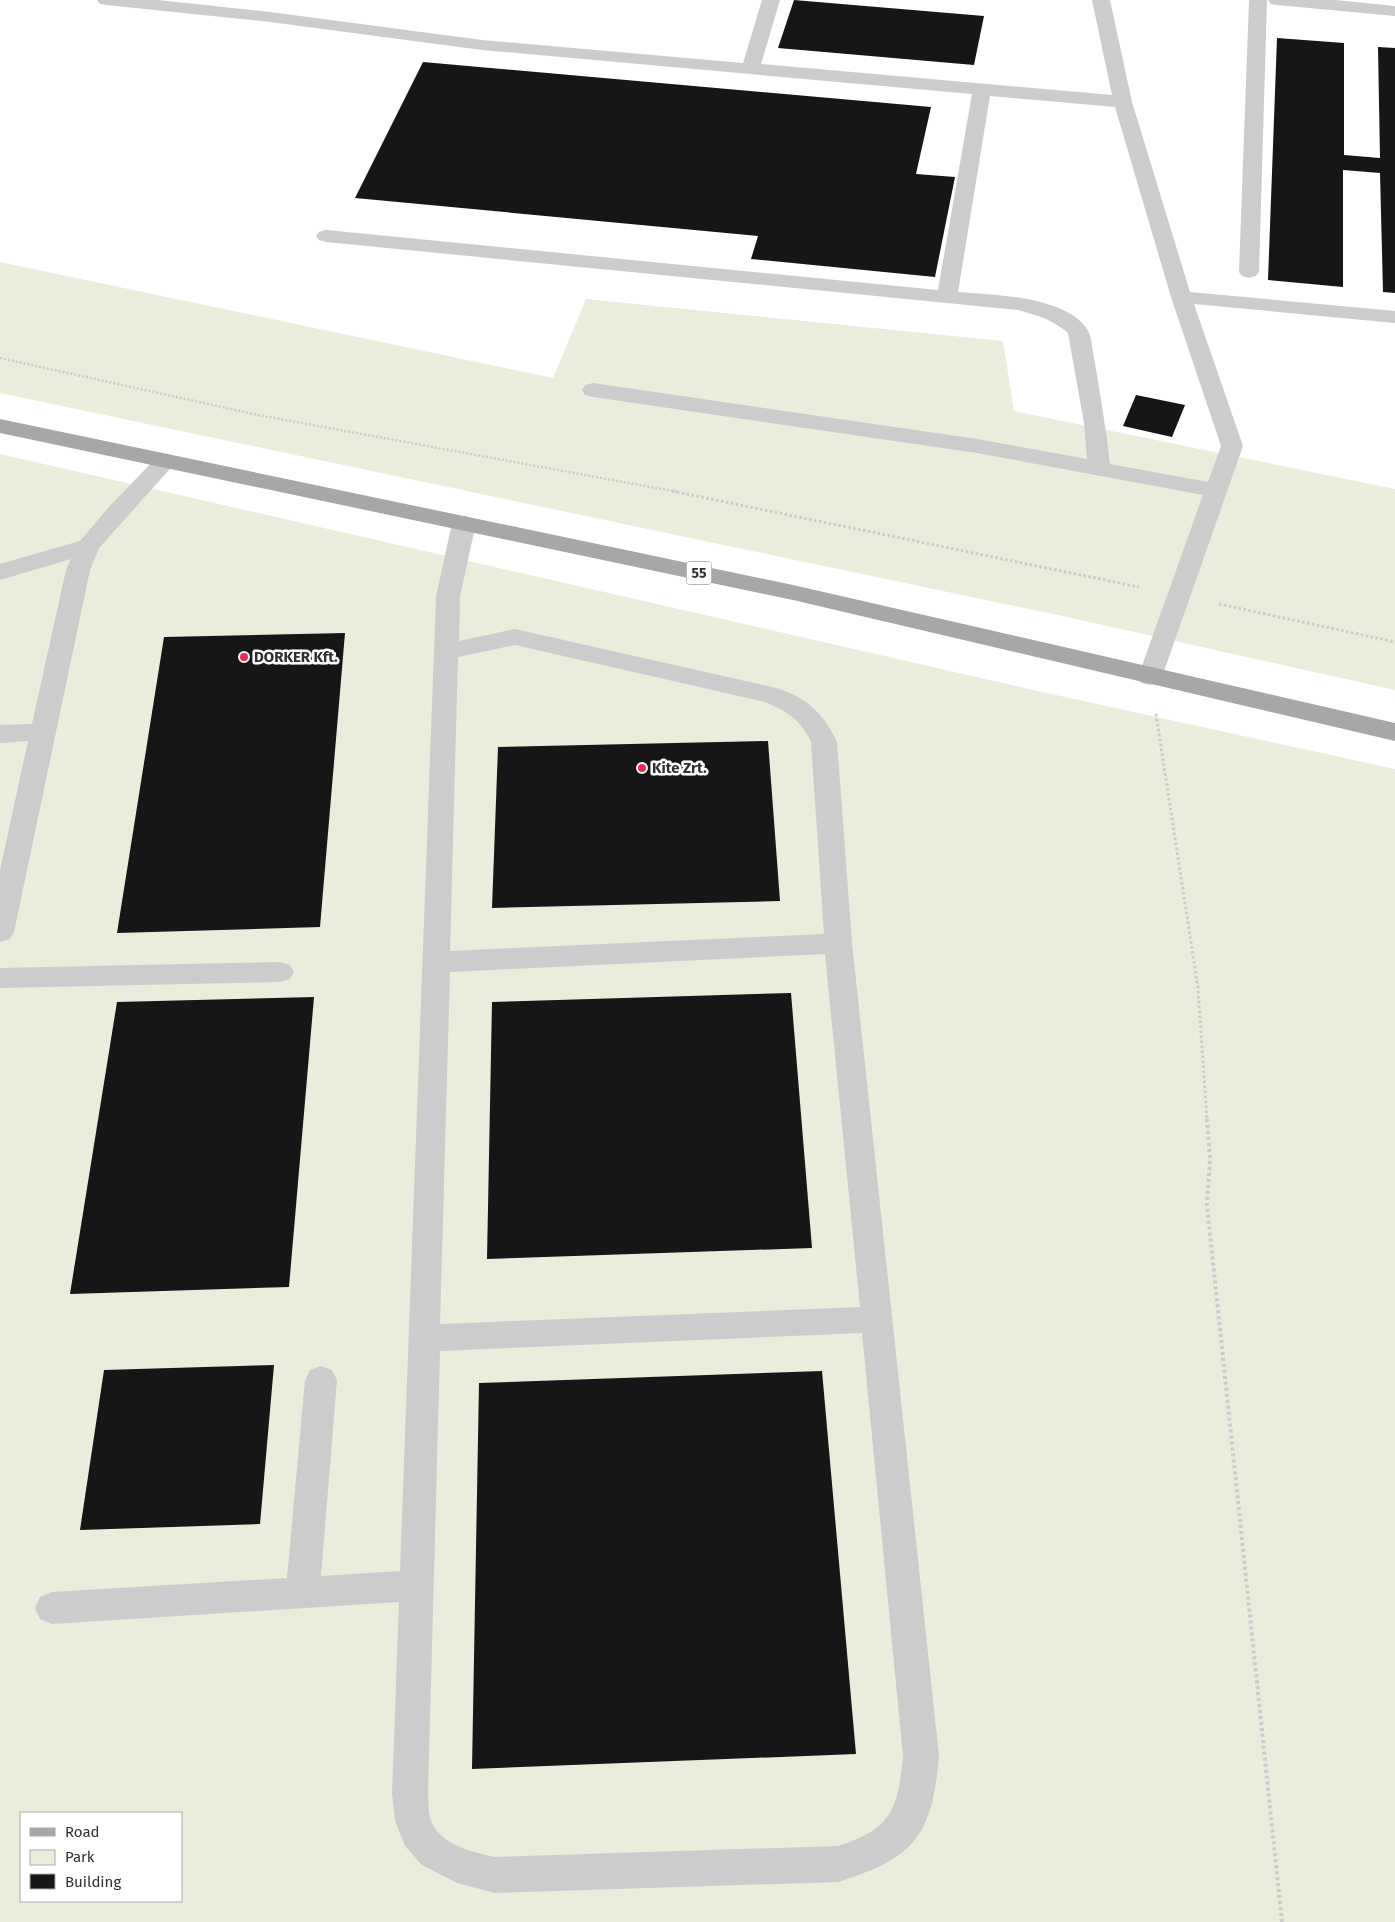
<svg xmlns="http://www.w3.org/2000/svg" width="1395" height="1922" font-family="'Fira Sans',sans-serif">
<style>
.green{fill:#e8eddc;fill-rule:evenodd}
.building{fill:#161616}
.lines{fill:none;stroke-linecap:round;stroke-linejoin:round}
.path-far2{stroke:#ccc;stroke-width:2.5;stroke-dasharray:2 2;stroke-linecap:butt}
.path-far1{stroke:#ccc;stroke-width:3;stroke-dasharray:2.5 2.5;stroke-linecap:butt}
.path{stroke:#ccc;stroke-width:4;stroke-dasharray:3 3;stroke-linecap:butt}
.lane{fill:#ccc;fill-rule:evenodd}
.primary{fill:#a7a7a7;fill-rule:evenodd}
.poi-dot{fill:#f02756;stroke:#fff;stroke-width:2}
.labels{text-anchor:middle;stroke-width:5;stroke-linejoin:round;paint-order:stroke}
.shield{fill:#fff;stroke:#6d6d6d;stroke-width:1}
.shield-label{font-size:14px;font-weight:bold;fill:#2f2f2f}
.poi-label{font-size:15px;font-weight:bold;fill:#2f2f2f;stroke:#fff;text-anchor:start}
</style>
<rect width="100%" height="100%" fill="#fff"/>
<g class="green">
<polygon points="0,262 553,378 586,299 1003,341 1014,411 1395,489 1395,690 1067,617 0,393"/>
<path d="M0,454L1042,692L1395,769V1922H0ZM21,1813H181V1901H21Z"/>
</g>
<g class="building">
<polygon points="794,0 984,16 974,65 778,48"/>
<polygon points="1277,38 1344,43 1344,155 1380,158 1378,47 1395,48 1395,293 1383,292 1380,173 1343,170 1343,287 1268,280"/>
<polygon points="423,62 931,107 916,174 955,177 935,277 751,259 758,236 355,198"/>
<polygon points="1136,395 1185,405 1172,437 1123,426"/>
<polygon points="345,633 320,927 117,933 164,637"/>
<polygon points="768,741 780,901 492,908 498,747"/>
<polygon points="791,993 812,1248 487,1259 492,1002"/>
<polygon points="314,997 289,1287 70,1294 117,1002"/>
<polygon points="274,1365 260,1524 80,1530 104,1370"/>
<polygon points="822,1371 856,1754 472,1769 479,1383"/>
</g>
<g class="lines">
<polyline class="path-far2" points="0,358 258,415 678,492"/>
<g class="path-far1">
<polyline points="672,491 1139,587"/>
<polyline points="1219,604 1395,642"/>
<polyline points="1156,714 1198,988 1207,1120"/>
</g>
<polyline class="path" points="1207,1119 1210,1158 1207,1205 1282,1922"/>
<g class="lane">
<path d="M97,0H158L270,12L482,40L743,63L762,0H780L761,64L1112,95L1092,0H1110L1132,102L1190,292L1395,311V323L1194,304L1243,446L1162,677L1159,683L1150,685L1141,683L1138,677L1203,495L977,453L593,397L585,395L582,390L585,385L593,383L977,439L1087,459L1084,423L1068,333C1053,320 1037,315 1018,310L326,242L319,240L316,236L319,232L326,230L938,290L972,94L482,50L270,22L106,5L100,4ZM990,96L1115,107L1171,297L1221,446L1208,482L1110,464C1106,428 1100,393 1094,358C1092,349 1092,336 1087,329C1065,296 994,295 958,292Z"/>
<polygon points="1249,0 1267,0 1259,272 1256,276 1249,278 1242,276 1239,272"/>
<polygon points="1268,0 1335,0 1395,6 1395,16 1277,5 1271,4"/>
<polygon points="166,454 174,456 177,461 99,548 90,570 14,932 10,939 0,942 0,870 28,741 0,743 0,725 32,724 66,570 71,559 0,580 0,564 80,541 108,508 158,456"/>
<path d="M464,516L472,518L476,523L460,597L459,641L515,629L772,687C804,695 823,712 837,742L852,943L939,1756C932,1836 915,1858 838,1882L495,1893L457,1883L422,1865L405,1846L395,1821L392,1794L399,1602L52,1624L40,1619L35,1608L40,1597L52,1592L287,1578L305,1380L310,1370L321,1366L332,1370L337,1380L321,1576L400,1571L436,597L452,523L456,518ZM515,645L765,702C787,711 802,721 811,742L824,934L450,951L458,657ZM825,954L860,1307L440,1324L450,972ZM862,1333L903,1756C898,1809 892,1829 838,1846L495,1857C472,1852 437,1844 430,1818C428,1810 429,1802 428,1794L440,1351Z"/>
<polygon points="280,962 290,965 294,972 290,979 280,982 0,988 0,968"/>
</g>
<polygon class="primary" points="0,419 793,585 1395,723 1395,741 793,600 0,433"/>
</g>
<g class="poi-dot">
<circle cx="244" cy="657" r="5"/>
<circle cx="642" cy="768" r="5"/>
</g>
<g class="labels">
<rect class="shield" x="686.5" y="561.5" width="25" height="23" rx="4"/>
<g class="shield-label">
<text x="699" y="578">55</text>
</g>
<g class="poi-label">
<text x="254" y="662">DORKER Kft.</text>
<text x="652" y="773">Kite Zrt.</text>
</g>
</g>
<rect x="20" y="1812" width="162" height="90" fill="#ffffff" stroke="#acacac"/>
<rect x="30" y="1828" width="25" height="8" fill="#a7a7a7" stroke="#acacac"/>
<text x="65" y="1837" font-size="15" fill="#2f2f2f">Road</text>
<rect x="30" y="1850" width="25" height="15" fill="#e8eddc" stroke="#acacac"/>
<text x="65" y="1862" font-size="15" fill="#2f2f2f">Park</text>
<rect x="30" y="1874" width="25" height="15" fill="#161616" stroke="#acacac"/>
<text x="65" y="1887" font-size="15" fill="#2f2f2f">Building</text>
</svg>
